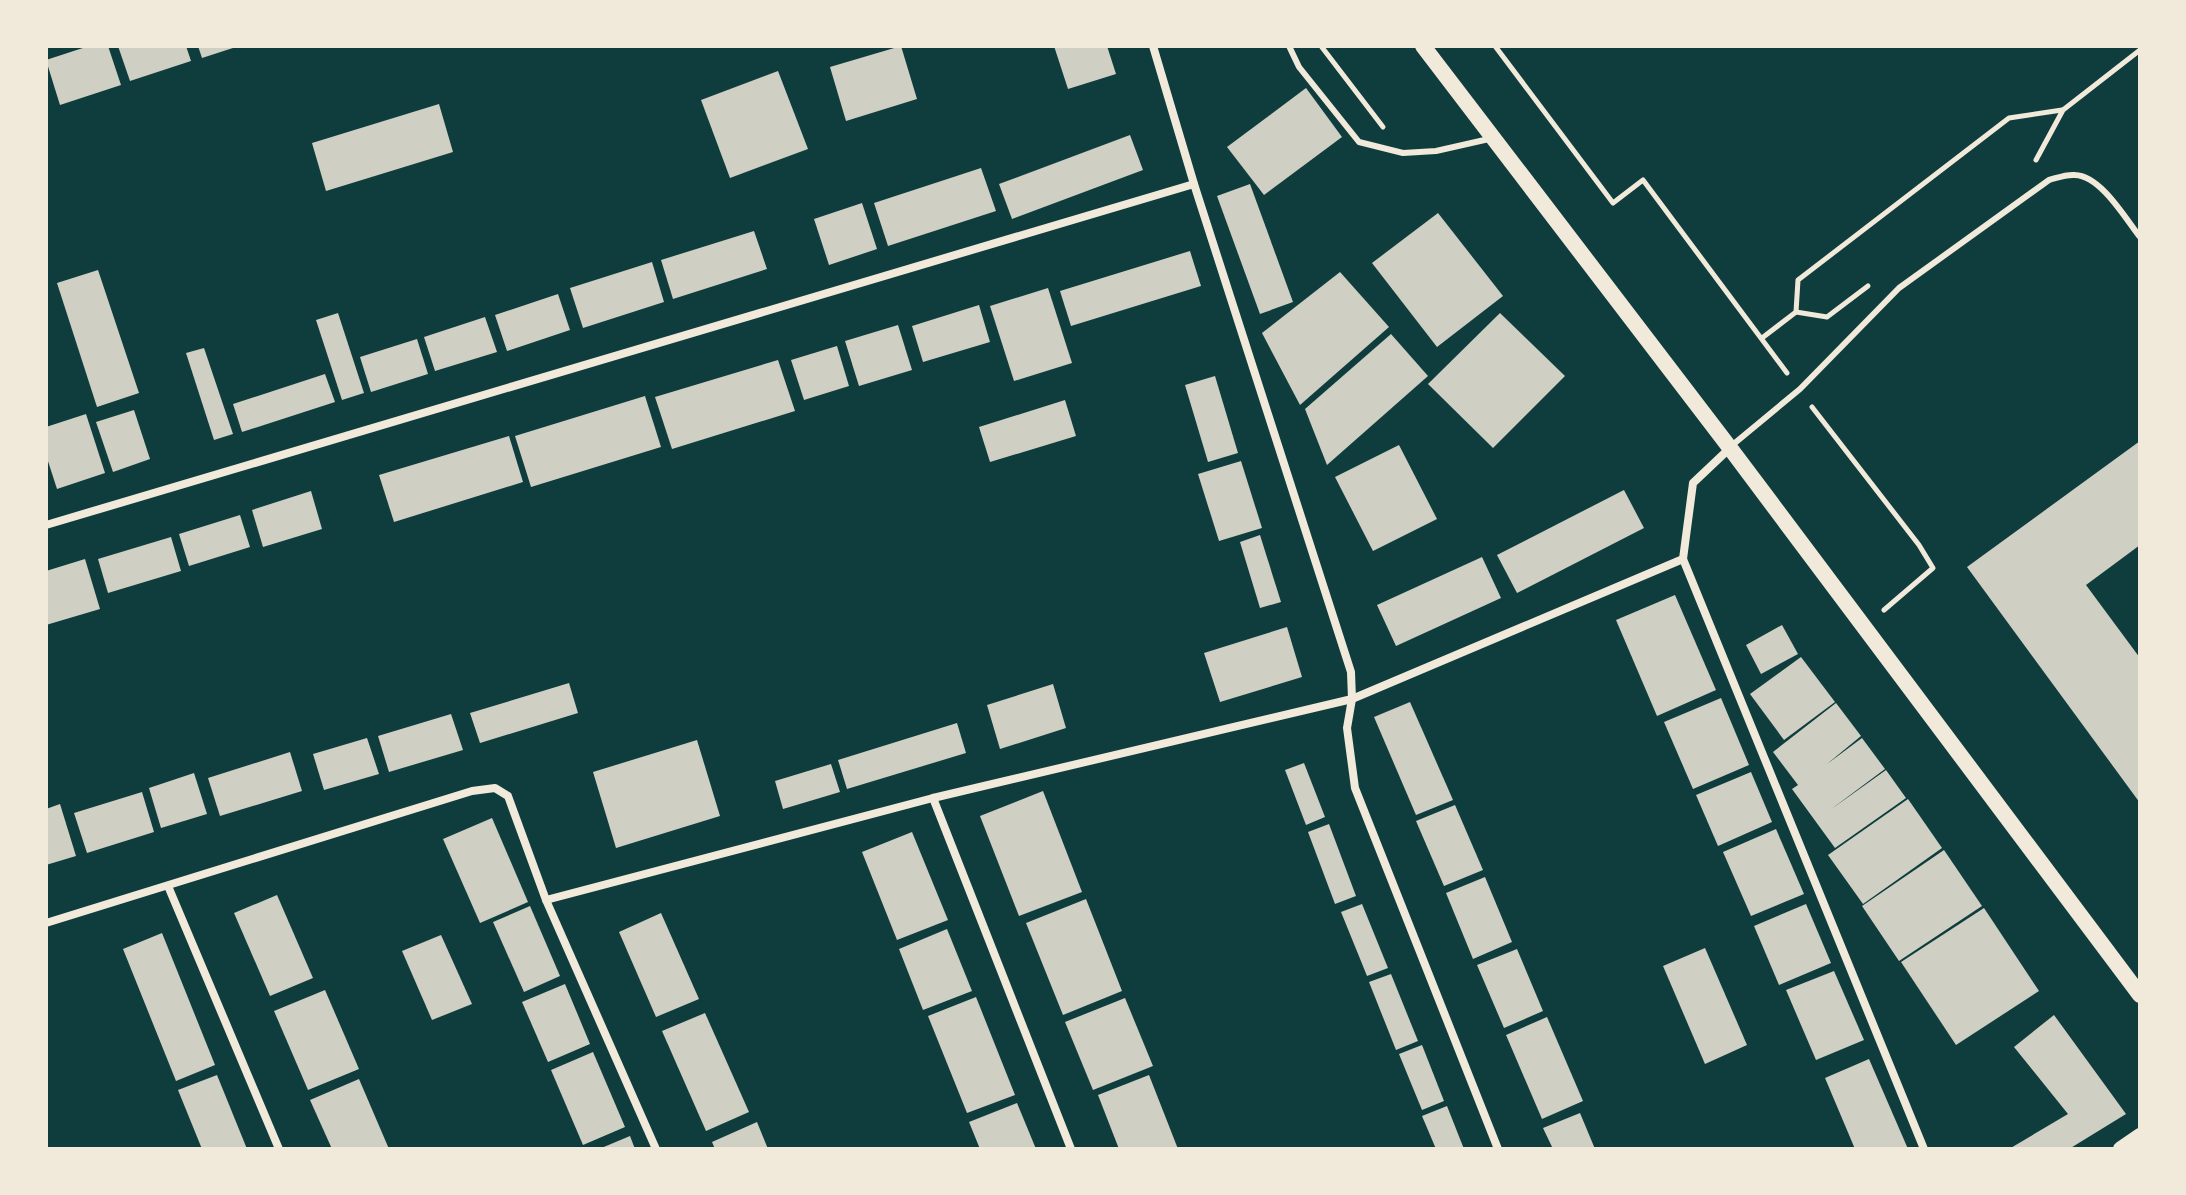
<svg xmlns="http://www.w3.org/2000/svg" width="2186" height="1195" font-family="Arial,sans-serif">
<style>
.building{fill:#cfcfc3}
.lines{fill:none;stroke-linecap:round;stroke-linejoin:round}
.path{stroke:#f1e9da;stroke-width:5}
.service{stroke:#f1e9da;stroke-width:6}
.minor{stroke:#f1e9da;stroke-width:8}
.secondary{stroke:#f1e9da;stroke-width:16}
</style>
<rect width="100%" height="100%" fill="#0f3d3e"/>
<g class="building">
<polygon points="89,46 108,46 121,85 60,105 46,60"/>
<polygon points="118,46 186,46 191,61 130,81"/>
<polygon points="198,46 236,46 236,47 202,58"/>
<polygon points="901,46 917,99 846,121 830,67"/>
<polygon points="1054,46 1107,46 1116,74 1068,89"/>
<polygon points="778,71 808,149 730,178 701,100"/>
<polygon points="1306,88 1342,137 1264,195 1227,147"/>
<polygon points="439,104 453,152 326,191 312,143"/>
<polygon points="1130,135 1143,170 1012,219 999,184"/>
<polygon points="981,168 996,211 888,246 874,203"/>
<polygon points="1250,184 1293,302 1260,314 1217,196"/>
<polygon points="862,203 877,249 829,265 814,219"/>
<polygon points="1438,213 1503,296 1437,347 1372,263"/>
<polygon points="754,231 767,269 673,299 661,260"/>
<polygon points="1190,251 1201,286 1071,326 1060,291"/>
<polygon points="652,262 664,302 583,328 570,288"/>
<polygon points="98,270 139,393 97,407 57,283"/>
<polygon points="1340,272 1389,327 1300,405 1262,333"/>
<polygon points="1048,288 1072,363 1014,381 990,306"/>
<polygon points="558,294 570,330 507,351 495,315"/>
<polygon points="979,305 990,342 923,362 912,326"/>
<polygon points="338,313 364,393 342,400 316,320"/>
<polygon points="1500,313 1565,376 1493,448 1428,384"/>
<polygon points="485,317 497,352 435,371 424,337"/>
<polygon points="898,325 912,370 859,386 845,341"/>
<polygon points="1391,334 1428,376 1327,465 1305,409"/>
<polygon points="417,339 428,374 371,392 360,357"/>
<polygon points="837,346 849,386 804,400 791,360"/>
<polygon points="204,348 233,434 214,440 186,353"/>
<polygon points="778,360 795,411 672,449 655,397"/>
<polygon points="325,374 335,402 242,432 233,404"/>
<polygon points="1215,376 1238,453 1208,462 1185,385"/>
<polygon points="645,396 661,447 531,487 515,436"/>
<polygon points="1065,400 1076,436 990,462 979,427"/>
<polygon points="134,410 150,459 113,472 96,422"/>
<polygon points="86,414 105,473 57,489 46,455 46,427"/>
<polygon points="509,436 523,482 394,522 379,475"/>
<polygon points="2140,441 2140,545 2086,585 2140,658 2140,803 1967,567"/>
<polygon points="1399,445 1437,519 1373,551 1335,477"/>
<polygon points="1241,461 1262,528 1219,541 1198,474"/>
<polygon points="1624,490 1644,528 1517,593 1497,555"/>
<polygon points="311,491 322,529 263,547 252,510"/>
<polygon points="240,515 250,547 189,566 179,534"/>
<polygon points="1260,535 1281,602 1260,608 1240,542"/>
<polygon points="171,537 181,571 108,593 98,559"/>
<polygon points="1482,557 1501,598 1396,646 1377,605"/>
<polygon points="85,559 100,609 46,625 46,571"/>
<polygon points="1675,595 1716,690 1657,716 1616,620"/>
<polygon points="1782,625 1798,654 1761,674 1746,645"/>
<polygon points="1287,627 1302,677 1220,702 1204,653"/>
<polygon points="1801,657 1835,702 1784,740 1750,694"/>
<polygon points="569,683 578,713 480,743 470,713"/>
<polygon points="1053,684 1066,728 1000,749 987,705"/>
<polygon points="1721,698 1749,765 1693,789 1664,722"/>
<polygon points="1410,702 1453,800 1416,815 1374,717"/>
<polygon points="1836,703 1861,736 1827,764 1862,738 1885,769 1830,810 1886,770 1906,798 1835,848 1792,789 1798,785 1773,752"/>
<polygon points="451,714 463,750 389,772 378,736"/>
<polygon points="957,723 966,753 847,789 838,760"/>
<polygon points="367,738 379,774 324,790 313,754"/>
<polygon points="697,740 720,816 616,848 593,772"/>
<polygon points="290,752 302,791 220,816 208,778"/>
<polygon points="1304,763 1325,817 1306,825 1285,770"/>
<polygon points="831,764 840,792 783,809 775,781"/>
<polygon points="1751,772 1772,822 1718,846 1696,795"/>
<polygon points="194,773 207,814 161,828 149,788"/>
<polygon points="1043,791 1082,892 1019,916 980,816"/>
<polygon points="142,792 154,832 87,853 74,813"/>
<polygon points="1908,799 1942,848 1863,904 1828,855"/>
<polygon points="60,804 76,856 46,865 46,809"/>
<polygon points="1455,805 1483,870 1444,886 1416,821"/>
<polygon points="492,818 528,902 480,923 443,839"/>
<polygon points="1329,824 1356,896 1335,904 1308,832"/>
<polygon points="1776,829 1804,894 1751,916 1723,852"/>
<polygon points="912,832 948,920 897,940 862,852"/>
<polygon points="1944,850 1982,906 1899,961 1862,906"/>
<polygon points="1485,877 1512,942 1473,959 1446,893"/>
<polygon points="277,895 313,978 270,996 234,913"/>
<polygon points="1086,899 1122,991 1063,1015 1026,923"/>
<polygon points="1362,904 1388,968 1367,976 1341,912"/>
<polygon points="1806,904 1831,963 1779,985 1754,926"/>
<polygon points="530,906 560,976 524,992 493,922"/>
<polygon points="1984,908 2039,991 1956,1045 1901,962"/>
<polygon points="661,913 699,999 656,1017 619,932"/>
<polygon points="947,929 972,991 923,1010 899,949"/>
<polygon points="162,933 215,1065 176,1081 123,949"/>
<polygon points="441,935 472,1004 432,1020 402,951"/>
<polygon points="1705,948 1747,1045 1705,1064 1663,966"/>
<polygon points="1517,949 1543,1011 1504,1028 1477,965"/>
<polygon points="1834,971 1864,1040 1816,1060 1786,990"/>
<polygon points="1391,974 1418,1041 1396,1050 1369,982"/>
<polygon points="565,984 590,1044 548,1062 522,1002"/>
<polygon points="325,990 359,1069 308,1090 274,1011"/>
<polygon points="976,997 1015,1095 967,1113 928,1016"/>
<polygon points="1125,998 1153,1066 1093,1090 1065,1022"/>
<polygon points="705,1013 749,1112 706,1131 662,1031"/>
<polygon points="2054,1015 2126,1114 2069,1149 2009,1149 2068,1114 2014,1047"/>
<polygon points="1547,1017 1583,1101 1542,1119 1506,1035"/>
<polygon points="1422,1045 1444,1101 1422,1110 1399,1054"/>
<polygon points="593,1052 625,1127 583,1145 551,1070"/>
<polygon points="1869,1059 1908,1149 1855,1149 1825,1078"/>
<polygon points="217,1075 247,1149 202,1149 178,1090"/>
<polygon points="1149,1075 1178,1149 1119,1149 1098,1095"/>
<polygon points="359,1079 389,1149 332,1149 310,1100"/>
<polygon points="1017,1103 1036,1149 980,1149 969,1122"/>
<polygon points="1447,1106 1464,1149 1436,1149 1422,1116"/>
<polygon points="1580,1113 1595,1149 1553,1149 1543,1128"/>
<polygon points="757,1122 768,1149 715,1149 712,1142"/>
<polygon points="630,1136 635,1149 599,1149"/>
</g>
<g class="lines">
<g class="path">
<polyline points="1321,46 1383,127"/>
<polyline points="1495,46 1613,203 1643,180 1787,373"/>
<polyline points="2036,160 2063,110 2140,50"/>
<polyline points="1796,312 1827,317 1868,286"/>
<polyline points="1762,338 1796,312 1798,280 2009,118 2062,110"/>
<polyline points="1812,407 1919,545 1933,568 1884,610"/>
</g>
<g class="service">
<polyline points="1289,46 1299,67 1359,142 1403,153 1436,151 1489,139"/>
<path d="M1730,447L1800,389L1899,288L2049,180C2057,178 2066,174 2075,175C2101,176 2125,218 2140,237"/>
</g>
<g class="minor">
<polyline points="1153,46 1194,184 1351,672 1352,699 1347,728 1355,788 1498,1149"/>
<polyline points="46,525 1194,184"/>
<polyline points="1683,559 1924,1149"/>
<polyline points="933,798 1071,1149"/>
<polyline points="168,886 279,1149"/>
<polyline points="546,900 933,798 1352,699 1683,559 1693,483 1730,448"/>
<polyline points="46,923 472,791 495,788 508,796 546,900 656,1149"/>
</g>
<g class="secondary">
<polyline points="1423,46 1730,448 2140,995"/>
<polyline points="2121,1149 2140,1136"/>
</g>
</g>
<rect width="2186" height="1195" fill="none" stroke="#f1e9da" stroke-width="96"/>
</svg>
